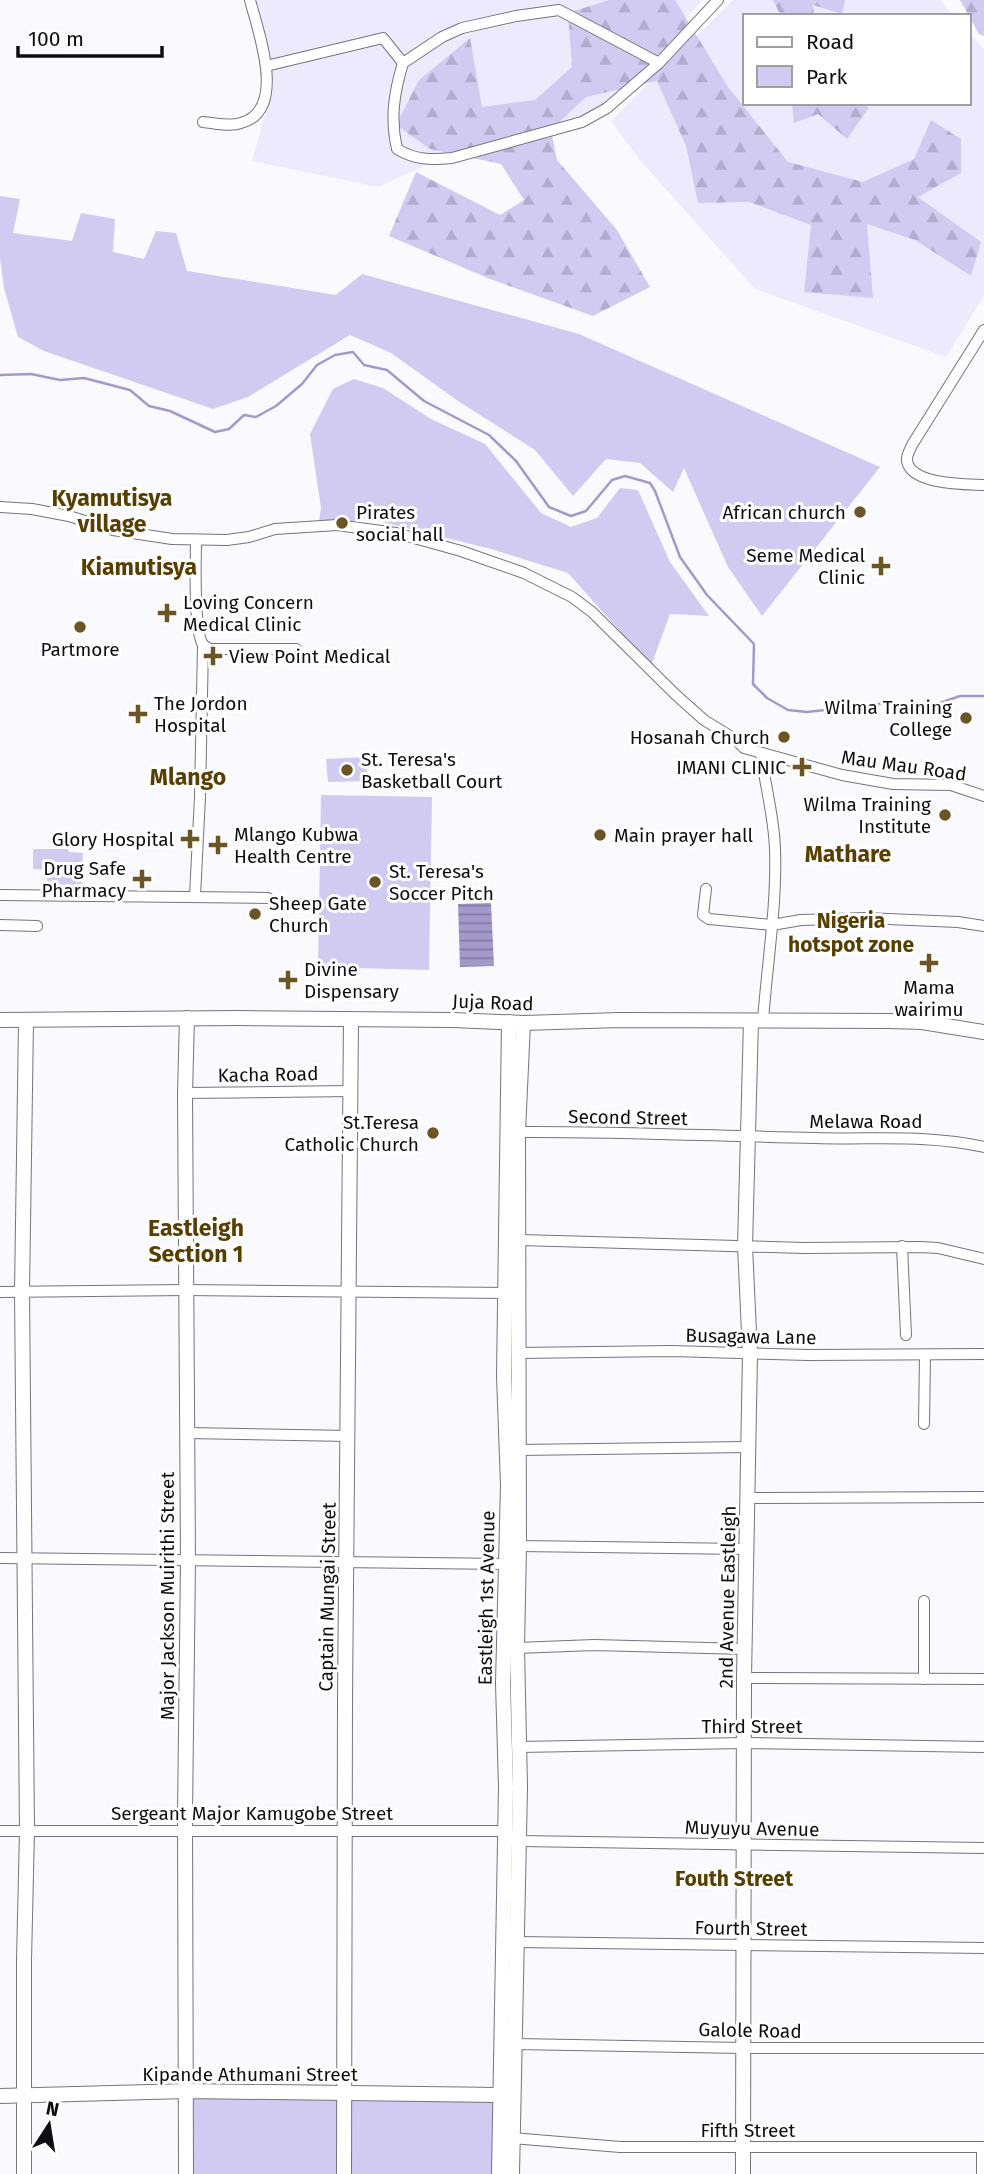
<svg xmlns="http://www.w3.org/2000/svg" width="984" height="2174" font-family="'Fira Sans',sans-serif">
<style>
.built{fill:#edeafe}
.green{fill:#d1caf1}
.forest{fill:url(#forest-firs)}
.water{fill:url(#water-rules)}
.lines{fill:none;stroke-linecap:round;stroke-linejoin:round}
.stream{stroke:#a399cb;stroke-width:2.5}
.street-casing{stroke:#75747f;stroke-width:12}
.secondary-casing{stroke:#75747f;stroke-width:16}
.street{stroke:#fff;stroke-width:10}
.secondary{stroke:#fff;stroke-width:14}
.poi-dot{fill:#6c5525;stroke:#fff;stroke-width:2.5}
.labels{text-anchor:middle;stroke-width:6;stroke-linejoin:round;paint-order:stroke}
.poi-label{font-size:19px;fill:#0e0d11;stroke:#fff;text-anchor:start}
.street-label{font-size:19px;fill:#0e0d11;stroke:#fff}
.neighbourhood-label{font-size:21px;font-weight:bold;fill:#583e00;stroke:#fff}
.quarter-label{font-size:23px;font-weight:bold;fill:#583e00;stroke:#fff}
</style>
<defs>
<pattern id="forest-firs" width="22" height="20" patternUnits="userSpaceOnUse" patternTransform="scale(1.75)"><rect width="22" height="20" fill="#d1caf1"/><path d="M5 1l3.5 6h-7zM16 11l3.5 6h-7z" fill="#b2acce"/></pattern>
<pattern id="water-rules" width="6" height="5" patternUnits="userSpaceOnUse" patternTransform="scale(1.75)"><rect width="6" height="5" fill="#a399cb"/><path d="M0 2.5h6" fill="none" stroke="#837ba3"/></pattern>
</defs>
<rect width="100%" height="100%" fill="#faf9fe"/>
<g class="built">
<polygon points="254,0 702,0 615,97 583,120 446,156 378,187 252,161 274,83"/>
<polygon points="733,0 940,0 954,16 744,16 744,103 968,103 968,32 984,49 984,296 946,357 755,289 639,159 611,121"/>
</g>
<g class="green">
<polygon points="0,196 20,199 13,233 72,241 81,213 115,219 113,252 144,259 156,231 176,233 187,271 336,295 362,274 579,334 880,467 762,616 728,567 684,468 673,492 640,463 606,459 573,496 535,450 458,401 391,353 350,335 248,397 213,409 44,351 18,337 4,288 0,258"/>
<polygon points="354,379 383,388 431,419 485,444 541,513 571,527 597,518 620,488 638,490 670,562 709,616 670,614 651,666 568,573 491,549 358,516 358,521 319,521 321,508 310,434 333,389"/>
<polygon points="366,757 368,781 328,782 326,759"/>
<polygon points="321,795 432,797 429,970 318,967"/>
<polygon points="33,849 68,849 69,852 83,853 82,893 47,892 47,870 33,869"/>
<polygon points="187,2091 499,2095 499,2174 185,2174"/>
</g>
<g class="forest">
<polygon points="609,0 675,0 728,87 788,162 863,182 914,159 931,120 961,139 961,173 918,197 981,242 971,276 915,240 867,224 873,298 804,292 811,225 749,202 698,203 686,146 657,81 586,97 551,130 557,160 617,230 650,287 593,316 490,279 389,236 416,172 500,215 524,200 501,164 430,149 396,125 419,80 470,38 482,107 535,100 572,67 568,13"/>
<polygon points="773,0 845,0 842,14 813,5 814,16 781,16"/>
<polygon points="960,0 984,0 984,36 979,34"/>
<polygon points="792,103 862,103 869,108 847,139 818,114 794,123"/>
</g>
<polygon class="water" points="491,903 494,966 460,967 458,904"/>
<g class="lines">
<polyline class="stream" points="0,375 31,374 60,380 84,378 130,390 149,406 170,411 215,432 229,429 244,415 256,417 276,406 302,384 317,365 335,355 353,352 364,365 387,370 424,401 489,435 516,461 549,507 571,516 586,511 612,480 625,476 650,483 655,491 680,557 707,595 754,644 753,684 767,698 788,710 807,712 879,704 937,704 960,696 984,696"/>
<defs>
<g id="street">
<path d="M403,63C394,93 390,118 397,149C415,160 431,160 452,158L582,122L607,108L659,63"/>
<polyline points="266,66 383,38 403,63 442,37 462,28 516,16 559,10 659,63 718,0"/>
<path d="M203,122C215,123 230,127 241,123C288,110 258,32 250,0"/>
<path d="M984,330L912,445C910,450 906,456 907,461C911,485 966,484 984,485"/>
<polyline points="0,507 32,509 69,516 113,530 172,539 227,540 249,537 275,529 337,525 396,533 461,551 524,573 572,597 592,612 676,695 704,720 735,739 744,748 842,775 893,784 951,785 984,796"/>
<polyline points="203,645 210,649 296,649"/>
<path d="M761,753C765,786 774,816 775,849C777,906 767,964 763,1021"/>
<polyline points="706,889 703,915 709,919 772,925 801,920 865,918 958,922 984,926"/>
<polyline points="0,895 268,898"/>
<path d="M195,896L200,797L203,645C193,629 196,562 196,540"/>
<polyline points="0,925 37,926"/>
<polyline points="185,1093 351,1091"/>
<path d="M511,1132C612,1131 714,1136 815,1138C872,1140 928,1134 984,1147"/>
<polyline points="520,1240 804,1248 920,1247 938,1248 984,1259"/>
<polyline points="902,1246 906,1335"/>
<polyline points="0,1292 186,1290 512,1293"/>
<polyline points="518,1353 672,1351 808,1355 984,1354"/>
<polyline points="924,1424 925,1356"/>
<polyline points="187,1433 349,1436"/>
<polyline points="518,1450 748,1447"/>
<polyline points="748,1498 984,1497"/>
<polyline points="519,1546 746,1549"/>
<polyline points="0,1558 507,1564"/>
<polyline points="517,1648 594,1645 745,1649"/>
<polyline points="744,1678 984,1679"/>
<polyline points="924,1679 924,1601"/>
<polyline points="519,1747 744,1743 984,1747"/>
<polyline points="0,1831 505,1831"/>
<polyline points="520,1841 984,1848"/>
<polyline points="517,1942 984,1948"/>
<polyline points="515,2044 743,2048 984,2048"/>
<polyline points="512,2138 620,2147 984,2147"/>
<polyline points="982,2174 982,2147"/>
</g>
<g id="secondary">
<polyline points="0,1020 239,1018 453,1020 523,1023 620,1020 889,1021 922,1022 984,1032"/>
<polyline points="0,2096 187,2091 499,2095"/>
<polyline points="24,2174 24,1960 27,1831 22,1292 26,1021"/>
<polyline points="186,2174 185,1815 188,1560 185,1093 187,1018"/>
<polyline points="344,2174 345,1700 351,1020"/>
<polyline points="499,2174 506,1787 503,1683 508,1485 504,1376 509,1022"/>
<polyline points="512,2174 520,1787 517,1648 519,1546 518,1132 523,1023"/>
<polyline points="743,2174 744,1678 750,1354 745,1246 751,1021"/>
</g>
</defs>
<use href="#street" class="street-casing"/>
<use href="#secondary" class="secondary-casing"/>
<use href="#street" class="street"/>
<use href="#secondary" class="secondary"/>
</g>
<g class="poi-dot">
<circle cx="860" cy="512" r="7"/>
<circle cx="342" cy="523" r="7"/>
<path d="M877.5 555.5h7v7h7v7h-7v7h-7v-7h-7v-7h7z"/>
<path d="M163.5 602.5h7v7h7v7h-7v7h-7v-7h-7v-7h7z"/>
<circle cx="80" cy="627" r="7"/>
<path d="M209.5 645.5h7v7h7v7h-7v7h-7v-7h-7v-7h7z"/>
<path d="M134.5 703.5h7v7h7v7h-7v7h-7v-7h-7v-7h7z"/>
<circle cx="966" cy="718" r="7"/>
<circle cx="784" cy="737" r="7"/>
<path d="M798.5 756.5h7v7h7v7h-7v7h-7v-7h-7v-7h7z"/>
<circle cx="347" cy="770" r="7"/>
<circle cx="945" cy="815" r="7"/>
<circle cx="600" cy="835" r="7"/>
<path d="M186.5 828.5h7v7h7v7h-7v7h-7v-7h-7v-7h7z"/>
<path d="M214.5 834.5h7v7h7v7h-7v7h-7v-7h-7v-7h7z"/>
<path d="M138.5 868.5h7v7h7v7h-7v7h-7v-7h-7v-7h7z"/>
<circle cx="375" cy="882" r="7"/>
<circle cx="255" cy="914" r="7"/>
<path d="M925.5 952.5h7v7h7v7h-7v7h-7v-7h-7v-7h7z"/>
<path d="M284.5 969.5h7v7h7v7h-7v7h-7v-7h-7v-7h7z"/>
<circle cx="433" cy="1133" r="7"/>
</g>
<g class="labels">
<g class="poi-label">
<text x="356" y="519">Pirates<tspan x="356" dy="22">social hall</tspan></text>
<text x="846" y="519" text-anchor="end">African church</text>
<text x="865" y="562" text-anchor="end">Seme Medical<tspan x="865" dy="22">Clinic</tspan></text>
<text x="183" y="609">Loving Concern<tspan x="183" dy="22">Medical Clinic</tspan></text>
<text x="80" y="656" text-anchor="middle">Partmore</text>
<text x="229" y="663">View Point Medical</text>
<text x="154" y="710">The Jordon<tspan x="154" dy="22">Hospital</tspan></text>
<text x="952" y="714" text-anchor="end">Wilma Training<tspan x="952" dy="22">College</tspan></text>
<text x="770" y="744" text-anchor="end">Hosanah Church</text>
<text x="361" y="766">St. Teresa's<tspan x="361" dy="22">Basketball Court</tspan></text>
<text x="786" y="774" text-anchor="end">IMANI CLINIC</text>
<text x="931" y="811" text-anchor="end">Wilma Training<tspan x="931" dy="22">Institute</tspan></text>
<text x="234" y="841">Mlango Kubwa<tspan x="234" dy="22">Health Centre</tspan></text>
<text x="614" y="842">Main prayer hall</text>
<text x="174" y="846" text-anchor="end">Glory Hospital</text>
<text x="126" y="875" text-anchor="end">Drug Safe<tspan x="126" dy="22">Pharmacy</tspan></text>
<text x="389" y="878">St. Teresa's<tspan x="389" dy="22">Soccer Pitch</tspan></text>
<text x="269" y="910">Sheep Gate<tspan x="269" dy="22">Church</tspan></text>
<text x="304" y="976">Divine<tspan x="304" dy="22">Dispensary</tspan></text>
<text x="929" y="994" text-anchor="middle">Mama<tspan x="929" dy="22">wairimu</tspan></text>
<text x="419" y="1129" text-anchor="end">St.Teresa<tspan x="419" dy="22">Catholic Church</tspan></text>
</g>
<g class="street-label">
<text transform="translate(904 765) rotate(8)" y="7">Mau Mau Road</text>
<text transform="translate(493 1002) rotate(2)" y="7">Juja Road</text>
<text transform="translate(268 1074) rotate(-1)" y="7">Kacha Road</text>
<text transform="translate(628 1117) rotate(1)" y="7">Second Street</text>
<text x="866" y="1128">Melawa Road</text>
<text transform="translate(751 1336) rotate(1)" y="7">Busagawa Lane</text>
<text transform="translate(167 1596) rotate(-90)" y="7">Major Jackson Muirithi Street</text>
<text transform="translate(327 1597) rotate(-89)" y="7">Captain Mungai Street</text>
<text transform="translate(727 1597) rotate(-89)" y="7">2nd Avenue Eastleigh</text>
<text transform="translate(486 1598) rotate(-89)" y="7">Eastleigh 1st Avenue</text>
<text x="752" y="1733">Third Street</text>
<text x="252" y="1820">Sergeant Major Kamugobe Street</text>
<text transform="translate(752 1828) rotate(1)" y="7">Muyuyu Avenue</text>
<text transform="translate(751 1928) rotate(1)" y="7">Fourth Street</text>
<text transform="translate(750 2030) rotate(1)" y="7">Galole Road</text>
<text x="250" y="2081">Kipande Athumani Street</text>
<text x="748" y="2137">Fifth Street</text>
</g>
<g class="neighbourhood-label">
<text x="851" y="928">Nigeria<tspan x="851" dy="24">hotspot zone</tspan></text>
<text x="734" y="1886">Fouth Street</text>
</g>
<g class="quarter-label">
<text x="112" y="506">Kyamutisya<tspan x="112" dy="26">village</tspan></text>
<text x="139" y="575">Kiamutisya</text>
<text x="188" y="785">Mlango</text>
<text x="848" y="862">Mathare</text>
<text x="196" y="1236">Eastleigh<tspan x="196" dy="26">Section 1</tspan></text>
</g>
</g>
<rect x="743" y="14" width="228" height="91" fill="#ffffff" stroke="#9f9ea0" stroke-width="2"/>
<rect x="757" y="37" width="35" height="10" fill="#ffffff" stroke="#9f9ea0" stroke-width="2"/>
<text x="806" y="49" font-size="21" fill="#0e0d11">Road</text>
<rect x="757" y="66" width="35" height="21" fill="#d1caf1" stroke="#9f9ea0" stroke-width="2"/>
<text x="806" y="84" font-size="21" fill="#0e0d11">Park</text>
<g transform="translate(49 2125) rotate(12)" stroke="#ffffff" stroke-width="5" paint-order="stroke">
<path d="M0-5L12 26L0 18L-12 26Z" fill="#0e0d11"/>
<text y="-10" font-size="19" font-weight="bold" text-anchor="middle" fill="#0e0d11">N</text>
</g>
<path d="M18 46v10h144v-10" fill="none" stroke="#0e0d11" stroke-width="3.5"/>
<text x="28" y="46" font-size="21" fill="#0e0d11" stroke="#ffffff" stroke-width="5" paint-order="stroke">100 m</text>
</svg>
